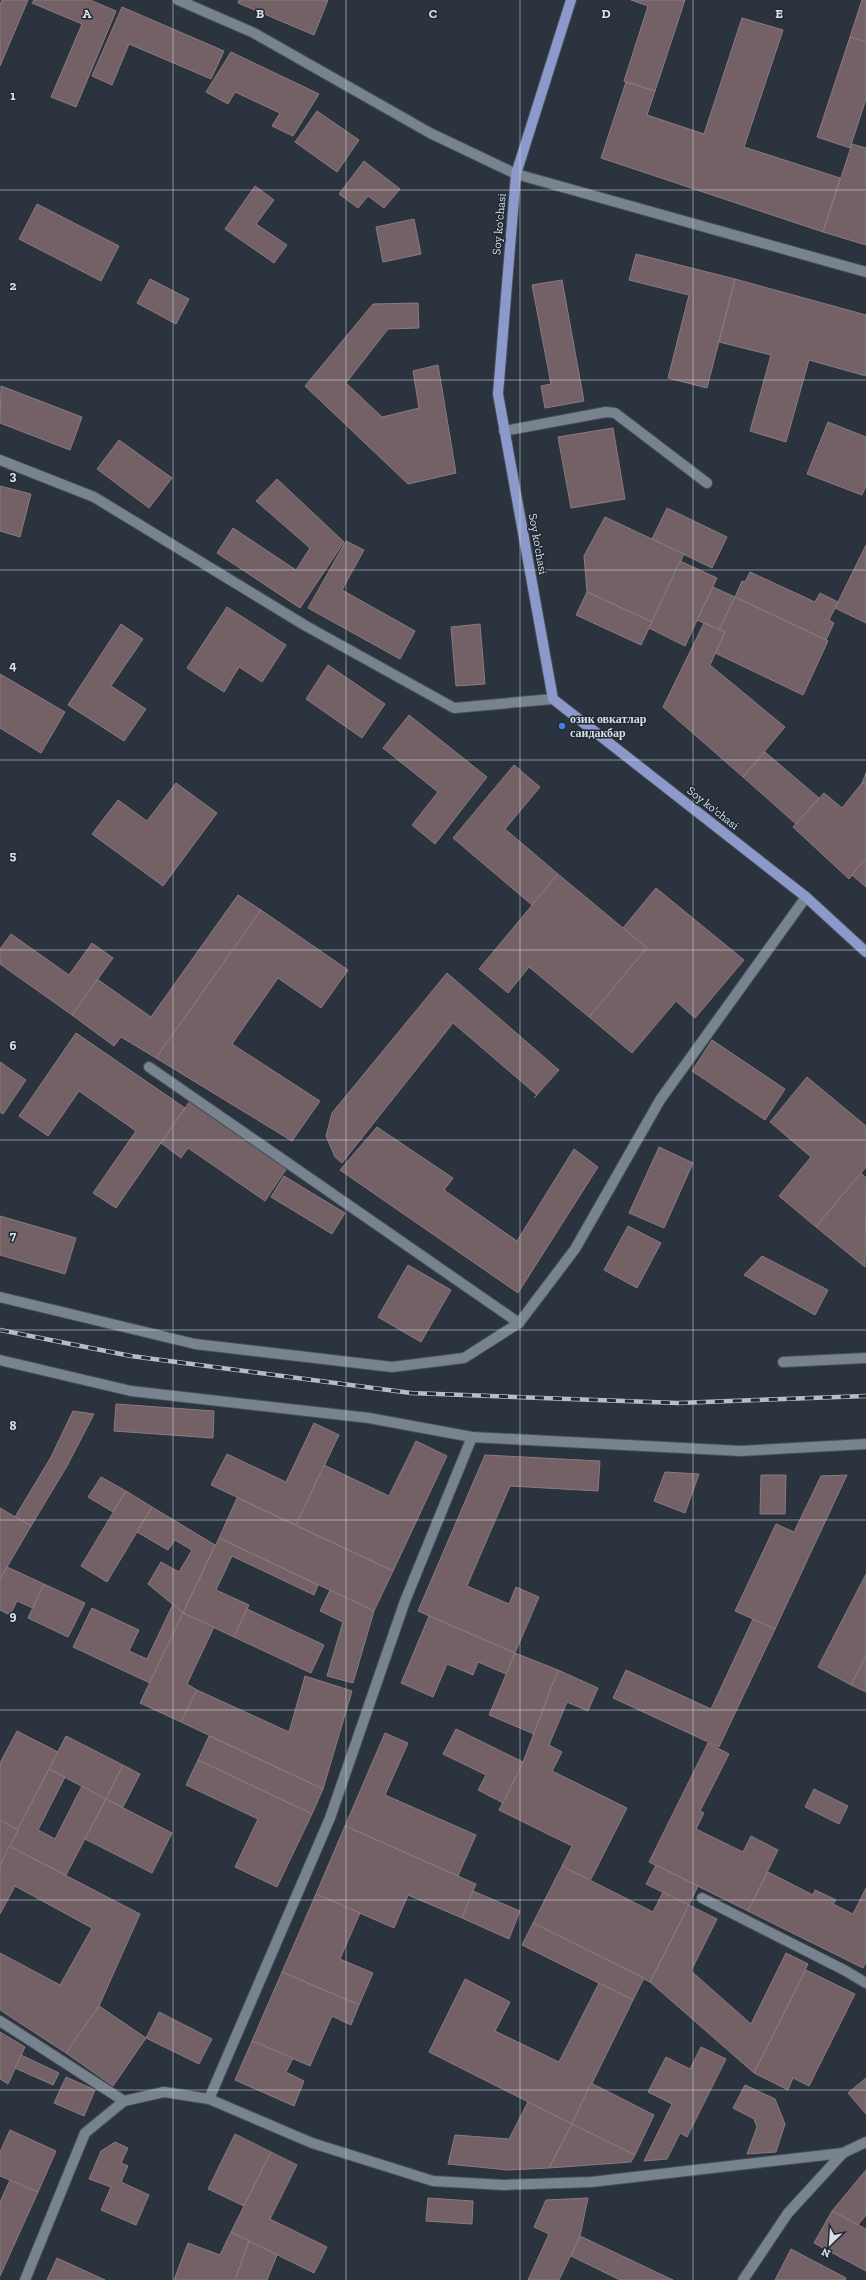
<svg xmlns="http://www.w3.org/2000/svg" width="866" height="2280" font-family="'Zilla Slab',serif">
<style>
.building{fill:#736166;stroke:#8c7a7f}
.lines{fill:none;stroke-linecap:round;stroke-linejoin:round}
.minor-casing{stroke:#464e57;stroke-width:12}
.major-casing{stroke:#464e57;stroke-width:12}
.minor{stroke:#788390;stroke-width:10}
.major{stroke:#8c99ca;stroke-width:10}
.rail-casing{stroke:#b6bdc5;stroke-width:4.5}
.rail{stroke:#202934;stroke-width:3;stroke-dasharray:9;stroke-linecap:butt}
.grid{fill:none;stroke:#d9dfe6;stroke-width:1;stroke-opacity:0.55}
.shop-dot{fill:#3f7fe0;stroke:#202934;stroke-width:1.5}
.labels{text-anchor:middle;stroke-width:3;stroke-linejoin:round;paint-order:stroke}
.street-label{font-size:12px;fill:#d9dfe6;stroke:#202934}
.poi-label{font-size:12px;font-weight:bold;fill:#d9dfe6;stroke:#202934;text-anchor:start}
.grid-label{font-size:13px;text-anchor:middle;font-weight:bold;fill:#d9dfe6;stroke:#202934;stroke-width:3;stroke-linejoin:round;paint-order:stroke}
</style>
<rect width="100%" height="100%" fill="#2a333e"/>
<g class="building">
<polygon points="2,0 28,0 0,66 0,5"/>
<polygon points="34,0 90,0 116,11 76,107 51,97 82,24 32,3"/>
<polygon points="239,0 328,0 314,35 238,3"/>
<polygon points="631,0 685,0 655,91 624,81 648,6"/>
<polygon points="862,0 866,0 866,42 850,37"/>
<polygon points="122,7 224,51 211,79 129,44 112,85 92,76"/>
<polygon points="742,18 783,30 744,147 840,178 823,232 601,158 626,82 655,91 647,115 704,134"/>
<polygon points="850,37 866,42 866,99 850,148 817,137"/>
<polygon points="231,52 319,94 293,136 272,126 280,113 235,92 228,104 206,92"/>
<polygon points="317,111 359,140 337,172 295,142"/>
<polygon points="852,144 866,148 866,245 823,232"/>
<polygon points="364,161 400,189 384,208 368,196 358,208 339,194"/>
<polygon points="255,186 274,200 256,224 287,245 274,263 225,229"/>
<polygon points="37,204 119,246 101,281 19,239"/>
<polygon points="414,219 421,254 383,262 376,227"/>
<polygon points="636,254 735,279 707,388 668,378 689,295 629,280"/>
<polygon points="150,279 189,299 176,324 137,303"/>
<polygon points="735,279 866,315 866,376 809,360 786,442 750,431 771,355 719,342"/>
<polygon points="562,280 584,401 545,408 541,386 551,384 532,285"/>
<polygon points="418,303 419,328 388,329 346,383 382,417 419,408 413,371 438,365 456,473 408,484 305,386 373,304"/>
<polygon points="1,386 82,417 70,450 0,423"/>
<polygon points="828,422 866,437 866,486 862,495 807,474"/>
<polygon points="613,428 625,499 571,508 558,437"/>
<polygon points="119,440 172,478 149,508 97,469"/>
<polygon points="277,479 344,542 300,608 217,553 233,528 296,570 310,548 256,501"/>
<polygon points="0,486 31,494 20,537 0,531"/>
<polygon points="667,508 727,537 712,568 652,539"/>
<polygon points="605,517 684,554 652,622 587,592 584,556"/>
<polygon points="346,541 364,550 342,590 415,631 400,659 308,608"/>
<polygon points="866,545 866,623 835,608"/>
<polygon points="680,561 717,578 685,646 649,628"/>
<polygon points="750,572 815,602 820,593 838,602 829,620 834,623 826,640 735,597 742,581 745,582"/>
<polygon points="713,587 735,597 719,630 697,620"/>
<polygon points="587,592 652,622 641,645 576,615"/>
<polygon points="735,597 828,641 803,695 715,653 725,632 719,630"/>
<polygon points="227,607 286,645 262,682 239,667 224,692 187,668"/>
<polygon points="704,623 725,632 710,665 785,727 743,777 663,707"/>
<polygon points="121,624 143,639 111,686 146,709 124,741 68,705"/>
<polygon points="480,624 485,684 456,686 451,627"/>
<polygon points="328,665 385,704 362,738 306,699"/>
<polygon points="0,674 65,712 41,753 0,728"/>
<polygon points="409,715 487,777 435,844 412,825 438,792 383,748"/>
<polygon points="765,752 819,798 796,824 743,777"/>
<polygon points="514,765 540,787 505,829 558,874 532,905 453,838"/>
<polygon points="866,773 866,785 862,783"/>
<polygon points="176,783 217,813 163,886 92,834 118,800 147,821"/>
<polygon points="862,783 866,785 866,858 849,879 793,827 824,793 842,808"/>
<polygon points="866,858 866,887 852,875"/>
<polygon points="558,874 647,948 589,1017 529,967 508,993 479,969"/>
<polygon points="656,888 744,960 695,1018 676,1001 632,1053 589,1017 647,948 623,928"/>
<polygon points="238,895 261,910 156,1058 121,1037 114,1046 72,1015 97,979 151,1017"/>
<polygon points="261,910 348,970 321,1008 278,978 232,1044 320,1101 292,1141 156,1058"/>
<polygon points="11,934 69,975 92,943 113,958 72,1015 0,964 0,949"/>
<polygon points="447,973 559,1070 534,1098 537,1095 453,1023 342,1163 335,1157 326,1136 332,1113"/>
<polygon points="76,1033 185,1108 116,1208 93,1193 136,1131 79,1091 48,1136 19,1116"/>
<polygon points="712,1040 785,1089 765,1120 692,1071"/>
<polygon points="0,1062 26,1080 3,1114 0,1112"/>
<polygon points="807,1077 866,1126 866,1167 816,1227 779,1196 811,1157 770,1122"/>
<polygon points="190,1101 287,1168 265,1201 188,1148 181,1158 161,1143"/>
<polygon points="377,1127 453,1178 444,1190 517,1241 574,1149 598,1167 518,1293 340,1170"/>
<polygon points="659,1147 693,1163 664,1228 629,1213"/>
<polygon points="861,1173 866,1178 865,1267 816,1227"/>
<polygon points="284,1176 345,1213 332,1234 271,1197"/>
<polygon points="0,1216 76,1238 65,1274 0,1255"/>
<polygon points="628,1226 661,1243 637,1288 604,1270"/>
<polygon points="762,1256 828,1290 815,1315 744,1275"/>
<polygon points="408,1265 451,1290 421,1342 378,1317"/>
<polygon points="116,1404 214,1411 213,1438 114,1431"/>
<polygon points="73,1411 94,1414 67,1466 31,1526 15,1517 51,1457"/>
<polygon points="314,1423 339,1435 296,1525 211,1485 227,1454 286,1482"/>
<polygon points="416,1441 447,1456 393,1571 296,1525 324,1465 389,1496"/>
<polygon points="485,1455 600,1461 598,1491 510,1486 467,1586 509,1604 516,1587 539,1597 515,1653 418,1611"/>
<polygon points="665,1472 699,1474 685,1513 654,1501"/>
<polygon points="761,1475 786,1475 785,1514 760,1514"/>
<polygon points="847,1475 775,1629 735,1611 776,1524 794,1532 821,1476"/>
<polygon points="101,1477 126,1491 113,1512 88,1497"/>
<polygon points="126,1491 152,1507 107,1582 81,1566"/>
<polygon points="237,1498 393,1571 374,1611 219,1538"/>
<polygon points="152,1507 215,1545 183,1613 148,1584 161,1562 179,1572 192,1550 175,1540 168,1550 137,1532"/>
<polygon points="0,1508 31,1526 0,1579"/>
<polygon points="219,1538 318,1585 314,1595 232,1556 216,1590 249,1605 234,1637 183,1613"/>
<polygon points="7,1567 44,1584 33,1608 17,1601 10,1615 0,1610 0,1579"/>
<polygon points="866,1574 866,1656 851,1685 818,1667"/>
<polygon points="44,1584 85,1603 68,1637 28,1618"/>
<polygon points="330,1590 374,1611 353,1683 327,1676 343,1622 320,1611"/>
<polygon points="173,1604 183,1613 150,1683 73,1647 92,1608 139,1630 129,1651 147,1659"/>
<polygon points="247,1609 324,1645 311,1673 234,1637"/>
<polygon points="183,1613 214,1627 187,1684 197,1690 181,1722 140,1703"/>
<polygon points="429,1616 515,1653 506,1674 478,1662 473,1675 447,1664 433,1697 401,1683"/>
<polygon points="753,1619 775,1629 719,1747 613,1698 626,1670 711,1709"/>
<polygon points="515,1653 558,1670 534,1734 489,1715"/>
<polygon points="866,1656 866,1692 851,1685"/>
<polygon points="558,1670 598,1688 588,1711 567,1702 549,1745 562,1752 552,1771 627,1808 590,1881 562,1866 572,1846 499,1810 523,1762"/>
<polygon points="305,1676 352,1691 323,1789 181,1722 197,1690 289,1732"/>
<polygon points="456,1729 523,1762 503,1803 478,1790 486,1775 443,1754"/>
<polygon points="17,1731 58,1752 18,1830 0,1820 0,1763"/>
<polygon points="385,1733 408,1743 385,1795 476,1835 458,1876 345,1826"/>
<polygon points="66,1736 123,1765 106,1799 49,1769"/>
<polygon points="209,1736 323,1789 312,1814 198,1760"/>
<polygon points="708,1743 729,1754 700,1811 704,1813 696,1829 743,1852 751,1836 778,1850 748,1911 649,1862"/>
<polygon points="198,1760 312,1814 277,1887 235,1867 258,1819 186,1785"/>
<polygon points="123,1765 140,1774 123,1807 106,1799"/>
<polygon points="49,1769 65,1777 38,1830 55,1839 82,1786 106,1799 66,1875 9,1846"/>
<polygon points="814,1789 848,1806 839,1824 805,1807"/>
<polygon points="106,1799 172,1833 152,1873 85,1839"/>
<polygon points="0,1820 18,1830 0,1866"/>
<polygon points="345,1826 476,1884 462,1918 408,1895 394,1928 316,1894"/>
<polygon points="9,1846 140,1914 99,2006 66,2053 0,2010 0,1953 60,1985 92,1928 15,1886 0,1914 0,1866"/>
<polygon points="656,1865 698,1886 689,1905 646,1884"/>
<polygon points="562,1866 653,1912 663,1892 689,1905 650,1982 533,1923"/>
<polygon points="768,1872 813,1895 815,1890 836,1900 833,1904 853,1914 866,1888 866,1962 863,1968 748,1911"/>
<polygon points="473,1891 520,1911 509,1939 462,1918"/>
<polygon points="316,1894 360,1913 340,1959 373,1973 359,2005 282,1972"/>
<polygon points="689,1905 717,1919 691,1971 751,2024 786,1953 808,1964 754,2073 650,1982"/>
<polygon points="533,1923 644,1978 633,2000 522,1945"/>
<polygon points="806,1970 855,1994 809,2086 793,2078 788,2090 754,2073"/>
<polygon points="282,1972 359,2005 351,2025 332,2016 310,2066 252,2041"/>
<polygon points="465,1979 510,2002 495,2031 559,2062 599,1983 633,2000 572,2124 429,2052"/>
<polygon points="99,2006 146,2038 113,2086 66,2053"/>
<polygon points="159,2012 212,2039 199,2064 146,2038"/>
<polygon points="0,2032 25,2047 8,2084 0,2079"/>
<polygon points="252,2041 293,2058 286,2072 304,2081 294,2106 235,2080"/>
<polygon points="701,2047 726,2059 687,2137 680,2133 667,2159 644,2161 672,2104 648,2092 666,2057 690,2069"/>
<polygon points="21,2055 59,2073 53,2085 15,2068"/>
<polygon points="66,2077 95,2090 84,2116 54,2103"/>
<polygon points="866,2078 866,2114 848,2093"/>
<polygon points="591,2083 654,2115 635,2155 572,2124"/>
<polygon points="745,2085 775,2099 785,2124 776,2152 747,2154 757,2127 754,2119 733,2108"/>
<polygon points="528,2102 572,2124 549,2168 508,2170 448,2164 455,2135 509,2139"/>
<polygon points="572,2124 635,2155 631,2162 549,2168"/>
<polygon points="10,2130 56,2151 38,2192 0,2176 0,2152"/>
<polygon points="235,2134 271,2152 244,2206 208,2189"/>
<polygon points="115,2142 128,2148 121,2163 128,2166 121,2182 149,2195 136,2225 101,2210 111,2187 89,2179 101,2151"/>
<polygon points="271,2152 297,2165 270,2219 327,2247 314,2273 231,2232"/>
<polygon points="866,2170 866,2215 858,2225 832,2211"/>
<polygon points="10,2180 38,2192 0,2276 0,2202"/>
<polygon points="428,2198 473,2201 472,2224 426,2221"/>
<polygon points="588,2198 580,2236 559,2280 528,2280 549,2234 534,2227 546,2200"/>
<polygon points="832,2211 866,2229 866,2271 814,2243"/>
<polygon points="231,2232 249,2241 235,2280 174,2280 188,2243 220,2255"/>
<polygon points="580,2236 673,2280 620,2280 571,2256"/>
<polygon points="249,2241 277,2255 267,2280 235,2280"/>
<polygon points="791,2249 846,2278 845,2280 775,2280"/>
<polygon points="57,2258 105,2280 47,2280"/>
</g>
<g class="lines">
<defs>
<g id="minor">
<polyline points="178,0 254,33 430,133 516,174 866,272"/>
<polyline points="504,431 606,412 615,413 707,483"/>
<polyline points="0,460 94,497 306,626 454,708 553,699"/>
<polyline points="149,1067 519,1323"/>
<polyline points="0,1297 195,1344 392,1367 464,1358 519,1323 575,1249 660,1100 806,897"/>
<polyline points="0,1360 131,1391 369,1418 472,1437 741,1451 866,1444"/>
<polyline points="783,1362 866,1358"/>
<polyline points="702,1898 846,1971 866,1983"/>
<polyline points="0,2021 124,2101"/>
<polyline points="209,2099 330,1818 405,1601 472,1437"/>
<polyline points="25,2280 85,2133 124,2101 164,2092 209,2099 312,2143 433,2181 504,2185 591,2182 843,2153 866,2142"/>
<polyline points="743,2280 788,2213 843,2153"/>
</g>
<polyline id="major" points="571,0 516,174 498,394 553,699 806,897 866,952"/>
</defs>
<use href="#minor" class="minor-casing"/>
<use href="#major" class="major-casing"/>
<use href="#minor" class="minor"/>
<use href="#major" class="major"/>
<defs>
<polyline id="rail" points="0,1330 131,1356 411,1393 678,1403 866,1396"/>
</defs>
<use href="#rail" class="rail-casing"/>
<use href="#rail" class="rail"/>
</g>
<path class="grid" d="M173,0V2280M346,0V2280M520,0V2280M693,0V2280M0,190H866M0,380H866M0,570H866M0,760H866M0,950H866M0,1140H866M0,1330H866M0,1520H866M0,1710H866M0,1900H866M0,2090H866"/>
<circle class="shop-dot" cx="562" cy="726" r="4"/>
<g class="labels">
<g class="street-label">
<text transform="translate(499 224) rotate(-85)" y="4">Soy ko'chasi</text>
<text transform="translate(538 544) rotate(80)" y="4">Soy ko'chasi</text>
<text transform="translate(713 808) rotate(38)" y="4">Soy ko'chasi</text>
</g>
<g class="poi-label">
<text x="570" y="723">озик овкатлар<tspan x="570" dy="14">саидакбар</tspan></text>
</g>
</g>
<g class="grid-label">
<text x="87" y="18">A</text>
<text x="260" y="18">B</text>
<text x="433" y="18">C</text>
<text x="606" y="18">D</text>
<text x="779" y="18">E</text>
<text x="13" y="100">1</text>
<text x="13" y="290">2</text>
<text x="13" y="480">3</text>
<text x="13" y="670">4</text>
<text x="13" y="860">5</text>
<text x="13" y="1050">6</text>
<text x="13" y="1240">7</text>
<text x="13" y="1430">8</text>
<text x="13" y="1620">9</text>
</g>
<g transform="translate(830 2244) rotate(205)" stroke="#202934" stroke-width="3" paint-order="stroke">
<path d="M0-3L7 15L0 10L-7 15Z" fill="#d9dfe6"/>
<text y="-6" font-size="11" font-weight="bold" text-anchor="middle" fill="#d9dfe6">N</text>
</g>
</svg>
